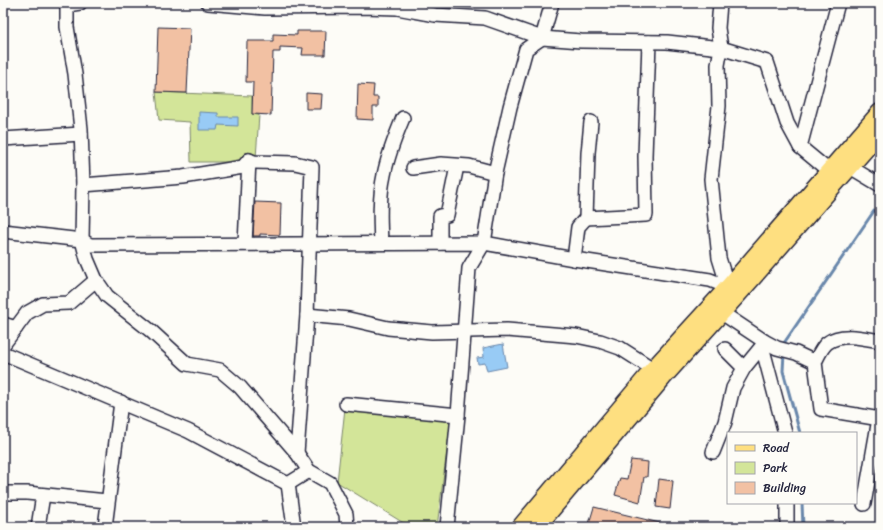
<svg xmlns="http://www.w3.org/2000/svg" width="883" height="530" font-family="Sriracha,sans-serif">
<style>
.green{fill:#d3e599;stroke:#7a846a}
.water{fill:#98cbf5;stroke:#6987ab}
.lines{fill:none;stroke-linecap:round;stroke-linejoin:round}
.stream{stroke:#6987ab;stroke-width:3}
.building{fill:#f2c1a3;stroke:#22223b}
.minor-casing{stroke:#22223b;stroke-width:16}
.major-casing{stroke:#22223b;stroke-width:19}
.minor{stroke:#fdfcf7;stroke-width:13}
.major{stroke:#fedf80;stroke-width:16}
</style>
<rect width="100%" height="100%" fill="#fdfcf7"/>
<filter id="ink" filterUnits="userSpaceOnUse"><feTurbulence type="fractalNoise" baseFrequency=".025" numOctaves="2"/><feDisplacementMap in="SourceGraphic" scale="8" xChannelSelector="R" yChannelSelector="G"/><feConvolveMatrix kernelMatrix="1 2 1 2 8 2 1 2 1" color-interpolation-filters="sRGB"/></filter>
<g filter="url(#ink)">
<g class="green">
<polygon points="156,92 252,96 252,114 259,115 256,158 238,162 191,162 190,122 159,120"/>
<polygon points="345,408 451,419 437,527 410,527 337,482"/>
</g>
<g class="water">
<polygon points="199,112 218,113 218,117 238,117 238,126 218,125 217,130 199,130"/>
<polygon points="503,344 507,367 487,371 485,363 478,364 477,358 484,357 483,348"/>
</g>
<g class="lines">
<g class="stream">
<polyline points="784,346 784,343 874,211"/>
<polyline points="784,353 783,371 800,433"/>
<polyline points="802,503 803,527"/>
</g>
</g>
<g class="building">
<polygon points="158,27 190,28 187,93 156,92"/>
<polygon points="297,31 326,31 325,55 302,55 303,48 280,47 280,52 273,52 271,115 252,114 253,82 246,82 247,41 273,41 273,34 297,35"/>
<polygon points="358,84 374,85 373,97 378,97 378,107 373,107 373,120 357,119"/>
<polygon points="306,93 322,94 321,109 306,109"/>
<polygon points="255,202 281,203 280,235 260,234 260,236 253,236"/>
<polygon points="631,460 648,462 647,477 644,477 640,502 615,495 620,478 627,479"/>
<polygon points="659,479 673,481 670,509 656,507"/>
<polygon points="594,507 664,524 663,527 588,527"/>
</g>
<g class="lines">
<defs>
<g id="minor">
<polyline points="67,3 67,27 75,74 81,129 83,185 82,240 87,259 96,280 107,296 151,331 187,364 220,370 240,387 297,453 309,471 330,483 346,514 347,527"/>
<polyline points="208,3 265,8 363,7 397,8 435,15 485,18 542,38 581,41 667,42 721,48 767,62 787,123 800,147 829,171"/>
<polyline points="720,3 718,28 721,48 718,65 719,106 711,179 719,258 728,287"/>
<polyline points="67,5 80,3"/>
<polyline points="591,122 588,153 586,218 646,215 645,156 649,42"/>
<polyline points="3,139 81,134"/>
<polyline points="800,147 838,3"/>
<polyline points="850,167 880,185"/>
<polyline points="413,168 441,164 469,166 495,173"/>
<polyline points="83,185 183,177 243,167 249,160 254,162 295,163 312,167 307,315 297,453"/>
<polyline points="3,231 82,240 90,245 484,243 574,259 710,280 728,287 734,294"/>
<path d="M381,243C380,221 379,197 384,175C388,155 395,137 403,118"/>
<polyline points="440,243 440,216 447,215 457,166"/>
<polyline points="245,244 249,160"/>
<polyline points="574,259 578,227 586,218"/>
<polyline points="722,313 764,341 777,348 796,353 815,362 821,409 880,419"/>
<polyline points="307,315 349,319 388,328 432,332 507,330 576,336 600,341 620,348 653,369"/>
<polyline points="3,324 16,328"/>
<polyline points="764,341 762,346 785,433"/>
<polyline points="3,345 27,313 43,304 69,303 96,280"/>
<polyline points="725,349 744,368 762,346"/>
<polyline points="3,353 188,431 288,484 309,471"/>
<path d="M815,362C818,356 822,347 827,343C841,332 864,338 880,341"/>
<polyline points="346,404 458,415"/>
<polyline points="713,452 725,422 733,388 744,368"/>
<polyline points="288,484 294,527"/>
<polyline points="3,495 5,493 27,493 107,501"/>
<polyline points="864,504 879,419"/>
<polyline points="38,527 43,495"/>
<polyline points="105,527 121,402"/>
<polyline points="447,527 458,415 469,268 484,243 495,173 510,107 526,49 542,38 552,3"/>
<polyline points="787,527 787,503"/>
</g>
<g id="major">
<polyline points="520,527 653,369 728,287 880,112"/>
<polyline points="537,527 663,378 737,296 880,133"/>
</g>
</defs>
<use href="#minor" class="minor-casing"/>
<use href="#major" class="major-casing"/>
<use href="#minor" class="minor"/>
<use href="#major" class="major"/>
</g>
</g>
<rect width="883" height="530" fill="none" stroke="#fdfcf7" stroke-width="16"/>
<rect x="8" y="8" width="867" height="514" fill="none" stroke="#22223b" stroke-width="1.5" filter="url(#ink)"/>
<rect x="727" y="432" width="130" height="72" fill="#fdfcf7" stroke="#a5a5ac"/>
<rect x="735" y="445" width="20" height="6" fill="#fedf80" stroke="#a5a5ac"/>
<text x="763" y="452" font-size="12" fill="#22223b">Road</text>
<rect x="735" y="462" width="20" height="12" fill="#d3e599" stroke="#a5a5ac"/>
<text x="763" y="472" font-size="12" fill="#22223b">Park</text>
<rect x="735" y="482" width="20" height="12" fill="#f2c1a3" stroke="#a5a5ac"/>
<text x="763" y="492" font-size="12" fill="#22223b">Building</text>
</svg>
